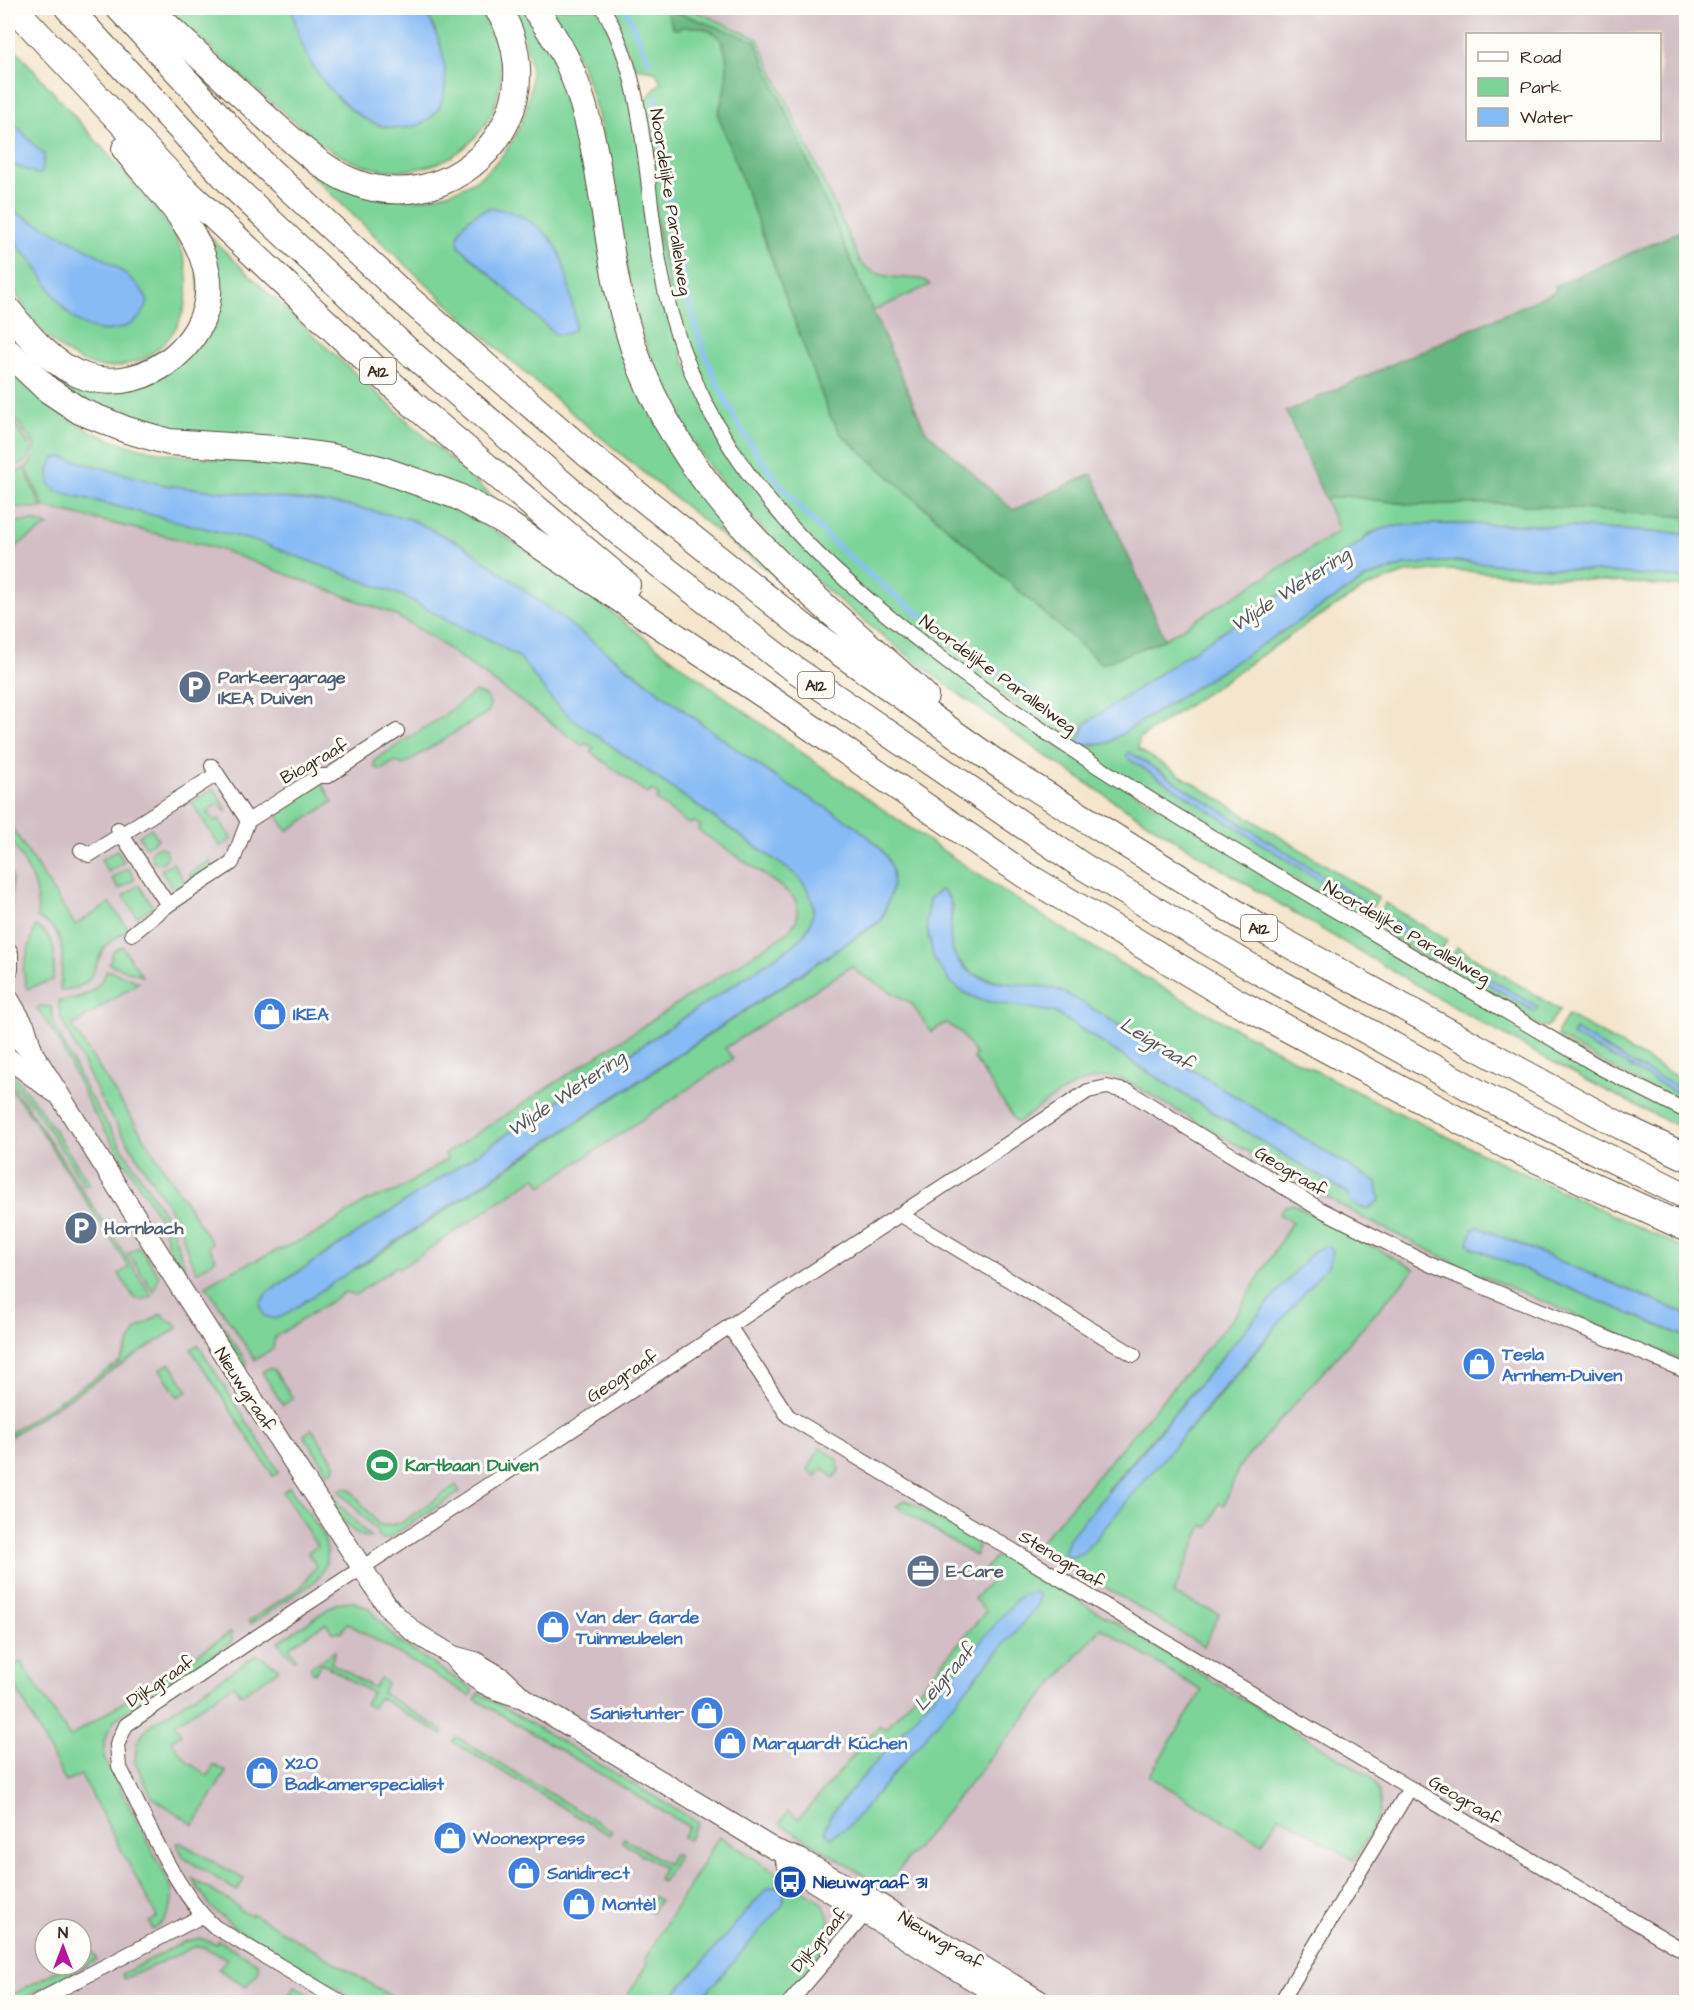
<svg xmlns="http://www.w3.org/2000/svg" width="1694" height="2010" font-family="'Architects Daughter',sans-serif">
<style>
.industrial{fill:#d2bec4;fill-rule:evenodd}
.green{fill:#7dd499;stroke:#5c7f5c;stroke-width:1.5;fill-rule:evenodd}
.forest{fill:#66b681;stroke:#507050;stroke-width:1.5}
.water{fill:#87bbf5;stroke:#61728a;stroke-width:1.5}
.lines{fill:none;stroke-linecap:round;stroke-linejoin:round}
.stream{stroke:#87bbf5;stroke-width:5}
.street-casing{stroke:#574638;stroke-width:16}
.secondary-casing{stroke:#574638;stroke-width:22}
.highway-casing{stroke:#574638;stroke-width:28}
.street{stroke:#fff;stroke-width:14}
.secondary{stroke:#fff;stroke-width:20}
.highway{stroke:#fff;stroke-width:26}
.labels{text-anchor:middle;stroke-width:6;stroke-linejoin:round;paint-order:stroke}
.shield{fill:#fdfcf7;stroke:#75695f;stroke-width:1.5}
.shield-label{font-size:16px;font-weight:bold;fill:#3b2a1e}
.street-label{font-size:18px;fill:#3b2a1e;stroke:#fdfcf7}
.service-label{font-size:18px;font-weight:bold;fill:#4e5e75;stroke:#fdfcf7;text-anchor:start}
.shop-label{font-size:18px;font-weight:bold;fill:#366cbe;stroke:#fdfcf7;text-anchor:start}
.leisure-label{font-size:18px;font-weight:bold;fill:#27864d;stroke:#fdfcf7;text-anchor:start}
.transit-label{font-size:18px;font-weight:bold;fill:#164399;stroke:#fdfcf7;text-anchor:start}
.water-label{font-size:20px;font-style:italic;fill:#52565e;stroke:#fdfcf7}
</style>
<rect width="100%" height="100%" fill="#fdfcf7"/>
<filter id="ink" filterUnits="userSpaceOnUse"><feTurbulence type="fractalNoise" baseFrequency=".0167" numOctaves="2"/><feDisplacementMap in="SourceGraphic" scale="12" xChannelSelector="R" yChannelSelector="G"/><feConvolveMatrix kernelMatrix="1 2 1 2 8 2 1 2 1" color-interpolation-filters="sRGB"/></filter>
<filter id="wash" filterUnits="userSpaceOnUse"><feTurbulence type="fractalNoise" baseFrequency=".008" numOctaves="4" result="noise"/><feDisplacementMap in="SourceGraphic" scale="24" xChannelSelector="R" yChannelSelector="G"/><feGaussianBlur stdDeviation="1.35" result="paint"/><feColorMatrix in="noise" values="0 0 0 0 0 0 0 0 0 0 0 0 0 0 0 0 0 1.4 0 .05"/><feComposite in="paint" operator="in"/></filter>
<g filter="url(#wash)">
<rect width="100%" height="100%" fill="#f4e5cc"/>
<g class="industrial">
<path d="M646,8H1686V560L1440,546L1118,717L1083,686ZM1468,34H1660V140H1468Z"/>
<path d="M8,396L72,471L454,581L869,910L884,912L1070,1005L1364,1192L1686,1326V2002H8ZM45,1929H81V1965H45Z"/>
</g>
<g class="green">
<path d="M168,8H478C544,100 453,204 349,160C324,149 304,130 283,112C243,79 205,44 168,8Z"/>
<path d="M510,8H525L563,72L643,394L824,614C707,526 593,434 483,336C411,272 342,204 272,137L416,200C439,196 461,191 480,177C517,149 540,96 527,50C523,36 516,22 510,8Z"/>
<path d="M550,8H599L611,32L630,97L684,361L786,528L1073,757L1686,1115V1130C1549,1065 1419,987 1288,909C1155,829 1025,747 902,651C823,589 743,524 690,437C665,396 645,351 634,305C611,207 610,90 550,8Z"/>
<path d="M608,8H690L758,39L861,263C887,288 918,270 930,285L873,311L755,41L666,8L674,29C739,16 731,73 718,115L841,434L1102,664L1165,639L1339,531L1325,499L1346,496L1414,505L1502,503L1686,517V534L1533,525L1443,524L1386,528L1368,534L1360,543L1199,647L1086,724C1080,732 1080,738 1086,746L1108,743L1368,577L1405,565L1456,561L1686,578V587L1451,570L1408,572L1365,588L1310,622L1139,739L1138,749L1379,898L1363,919C1282,872 1198,827 1119,777C1078,751 1040,721 1000,694C891,617 779,533 715,413C665,317 656,210 641,105L661,82L655,71L635,68Z"/>
<path d="M8,41L149,201C161,215 173,229 180,246C198,290 183,344 136,361C124,366 109,369 96,366C53,355 26,315 8,278Z"/>
<path d="M192,219C303,329 419,432 536,535L466,493L161,432L75,399L8,341V333C31,361 54,380 89,389L203,330Z"/>
<path d="M8,364C37,395 66,423 107,438C173,463 248,458 317,467C362,473 405,488 446,506C528,541 599,604 670,657C769,730 869,801 970,869C1195,1020 1441,1136 1686,1249V1314L1478,1227L1473,1229L1468,1243L1473,1248L1686,1337V1362L1476,1273L1363,1218L1123,1079C1081,1070 1050,1101 1017,1123L973,1057L976,1055L959,1031L945,1023L931,1032L911,1003L858,973L852,966L725,1048L733,1059L542,1186L536,1177L399,1269L397,1266L355,1295L345,1292L275,1337L273,1348L255,1360L206,1286L225,1274L319,1232L368,1200L397,1191L447,1159L445,1154L787,933L797,920C797,914 798,907 796,901C790,889 714,842 698,830L701,826L693,821L690,825L656,800L659,796L651,790L648,794L591,752L594,748L586,743L583,746L430,636L393,614L216,548L44,507L26,467C33,463 36,452 34,444L8,408ZM613,656C667,698 722,741 778,779C805,797 876,833 888,860C898,881 888,901 881,921L358,1268L268,1292L794,945C820,920 819,898 795,874L576,721ZM940,891L947,895L953,907L948,934L950,945L954,956L973,974L1088,1006L1376,1183L1378,1200L1371,1208C1356,1209 1353,1205 1346,1192L1178,1091L1054,1012L980,1000L963,992L928,937L929,899Z"/>
<polygon points="8,414 32,449 28,460 8,471 8,465 14,461 8,448"/>
<polygon points="24,468 42,508 8,507 8,477"/>
<polygon points="34,521 48,526 8,551 8,522"/>
<polygon points="475,692 487,697 490,705 488,712 403,765 395,761 381,770 374,767 375,760 440,718"/>
<polygon points="322,783 333,802 287,831 275,813"/>
<polygon points="214,789 227,810 225,811 219,803 207,812 215,821 219,819 232,839 220,847 192,803"/>
<path d="M10,825L75,925L110,903L129,930C121,935 110,939 105,947C90,971 97,988 60,990C62,961 70,931 37,918C41,885 24,862 8,835V827Z"/>
<polygon points="151,828 158,839 146,847 139,836"/>
<circle cx="159" cy="855" r="8"/>
<polygon points="117,850 124,862 108,872 101,860"/>
<polygon points="210,861 213,867 193,881 189,874"/>
<polygon points="173,863 186,884 175,892 161,870"/>
<polygon points="8,868 12,877 11,907 8,906"/>
<polygon points="128,868 135,879 119,889 112,878"/>
<polygon points="139,885 153,907 137,917 124,896"/>
<polygon points="1385,903 1447,940 1436,960 1431,962 1373,926"/>
<path d="M35,926C59,939 55,956 53,980L27,989L23,970Z"/>
<polygon points="122,946 142,976 109,964 113,952"/>
<polygon points="1457,947 1560,1010 1547,1027 1542,1027 1444,969"/>
<path d="M107,970L139,982L72,1026L212,1243L208,1246L216,1259L197,1272L189,1256L179,1223L104,1105L60,1016L59,1001C82,999 99,992 107,970Z"/>
<path d="M40,1006L51,1007L53,1022L88,1094L170,1223L186,1271C170,1264 166,1238 163,1223L92,1110L57,1038L37,1008Z"/>
<polygon points="1568,1015 1686,1082 1686,1106 1637,1082 1558,1037 1558,1031"/>
<polygon points="8,1068 38,1106 90,1184 85,1186 36,1110 8,1077"/>
<polygon points="8,1082 25,1103 152,1296 141,1300 134,1298 119,1274 129,1267 25,1107 8,1087"/>
<path d="M1293,1204L1415,1269L1250,1454L1239,1467L1224,1505L1219,1503L1208,1527L1203,1525L1173,1594L1219,1614L1204,1647L1037,1546L1238,1312L1292,1222L1279,1214L1284,1207ZM1306,1260L1271,1334L1203,1415L1190,1430L1106,1492Z"/>
<polygon points="139,1247 159,1275 154,1292 128,1253"/>
<polygon points="162,1313 166,1319 179,1327 8,1438 8,1434 120,1362 136,1330"/>
<polygon points="219,1320 248,1365 244,1367 216,1323"/>
<polygon points="198,1345 279,1472 273,1476 191,1349"/>
<polygon points="170,1363 188,1391 178,1397 160,1369"/>
<polygon points="268,1368 274,1370 293,1398 283,1405 262,1372"/>
<polygon points="312,1429 335,1464 334,1471 329,1474 304,1435"/>
<polygon points="296,1439 323,1479 319,1482 293,1441"/>
<polygon points="820,1447 838,1460 839,1471 834,1478 823,1468 815,1476 808,1470"/>
<polygon points="456,1485 460,1492 387,1539 381,1539 376,1530 339,1491 344,1488 350,1489 377,1523 383,1526 401,1523"/>
<path d="M289,1487C311,1519 350,1552 310,1585L251,1624L249,1621L301,1587L316,1566L308,1552L317,1546L283,1492Z"/>
<path d="M333,1495L336,1501L371,1538C349,1536 340,1514 329,1497Z"/>
<polygon points="906,1500 974,1539 978,1547 975,1556 896,1506"/>
<path d="M1003,1555L1370,1776C1394,1805 1369,1833 1354,1860L1279,1815L1262,1844L1149,1776L1202,1691L1101,1628L998,1749L886,1885L882,1886L780,1824L788,1811L799,1819L879,1726L886,1729L986,1611L974,1599L995,1577L986,1568L994,1558ZM916,1746L849,1826L831,1837L826,1831C834,1795 888,1767 916,1746Z"/>
<polygon points="352,1601 368,1608 398,1641 473,1690 470,1696 347,1623 341,1633 337,1631 333,1633 326,1623 289,1647 296,1658 294,1660 278,1642 337,1603"/>
<path d="M231,1632L232,1640L229,1644L115,1719L104,1740V1758L170,1884C175,1903 170,1919 153,1930L150,1922L157,1917L81,1775L66,1782L15,1685L8,1689V1669L21,1662L70,1737Z"/>
<polygon points="335,1651 331,1663 374,1688 380,1678 387,1683 382,1693 444,1731 442,1735 379,1697 372,1708 365,1704 372,1693 322,1663 315,1673 312,1672 311,1667"/>
<polygon points="257,1655 278,1667 277,1671 241,1695 233,1685 175,1724 181,1734 171,1741 188,1762 208,1776 214,1765 226,1772 194,1825 152,1797 135,1762 137,1742 150,1725"/>
<polygon points="479,1693 698,1822 688,1840 683,1837 689,1827 475,1699"/>
<polygon points="456,1737 612,1831 609,1835 453,1742"/>
<path d="M719,1836L820,1901C834,1917 830,1934 818,1950L823,1954L781,2002H626L625,2000L647,1964L645,1959Z"/>
<polygon points="624,1838 667,1864 673,1854 678,1856 663,1882 658,1879 664,1868 622,1842"/>
<polygon points="179,1842 244,1879 237,1891 184,1858 177,1844"/>
<polygon points="191,1878 239,1907 238,1909 251,1916 252,1913 401,2002 360,2002 235,1928 212,1908"/>
<polygon points="654,1897 660,1900 652,1913 629,1899 647,1907"/>
<polygon points="199,1938 216,1944 218,1940 258,1963 258,1973 246,1986 218,1969 227,1959 204,1947 196,1946 124,1979 122,1974 184,1942"/>
<polygon points="93,1952 97,1960 16,2002 8,2002 8,1997 68,1965 81,1965 81,1958"/>
<polygon points="295,1986 322,2002 300,2002 288,1996"/>
</g>
<g class="forest">
<path d="M665,8L755,41L925,430L1013,510L1092,474L1165,639L1102,664L841,434L829,414L718,115C731,73 739,15 674,29Z"/>
<polygon points="1686,229 1686,517 1502,503 1414,505 1346,496 1325,499 1286,412 1556,291 1555,286"/>
</g>
<g class="water">
<path d="M291,8H423C446,40 466,122 405,128C361,133 319,83 303,47C297,35 295,20 291,8Z"/>
<polygon points="8,117 44,155 42,173 37,174 8,163"/>
<path d="M8,208C39,226 140,267 148,303C141,318 134,325 118,329C73,340 55,294 34,264C26,254 14,243 9,231C6,225 7,215 8,208Z"/>
<path d="M489,208C516,209 549,228 560,254C568,273 570,297 575,317V328C569,335 564,335 555,334L459,246C454,226 472,214 489,208Z"/>
<path d="M62,457L164,485L345,505L410,519L465,546C569,622 670,702 775,777C808,800 864,823 886,856C900,877 889,900 880,921L283,1316L275,1319L264,1316L260,1304L268,1292L794,945C820,920 819,898 795,874L573,719L556,705L520,658L492,641L457,626L405,597L259,542L56,491L49,483V470L53,459Z"/>
<path d="M1443,524L1533,525L1686,534V578L1456,561L1405,565L1368,577L1108,743L1087,744L1085,747L1079,741L1085,724L1199,647L1360,543C1379,521 1416,525 1443,524Z"/>
<polygon points="1129,752 1372,907 1369,912 1130,760 1126,756"/>
<path d="M941,890C965,906 934,940 965,968C989,989 1026,981 1055,989C1067,993 1077,1000 1088,1006L1377,1183L1380,1200L1367,1209L1352,1204L1346,1192L1178,1091L1054,1012L980,1000L963,992L950,982L934,959L926,924L929,899Z"/>
<polygon points="1393,920 1434,946 1431,951 1390,925"/>
<polygon points="1463,963 1538,1007 1535,1012 1460,967"/>
<polygon points="1575,1030 1636,1066 1686,1091 1686,1098 1572,1035"/>
<polygon points="1478,1227 1686,1314 1686,1337 1473,1248 1468,1243 1473,1229"/>
<polygon points="1326,1246 1333,1250 1329,1264 1084,1552 1071,1558 1064,1553 1070,1537 1291,1276 1315,1250"/>
<polygon points="1033,1591 1039,1595 1038,1605 849,1826 831,1837 825,1832 830,1816 843,1800 1019,1597"/>
<polygon points="779,1886 785,1890 783,1905 698,2002 668,2002 753,1904 768,1888"/>
</g>
<g class="lines">
<g class="stream">
<polyline points="625,8 649,62"/>
<path d="M656,98C669,189 676,287 713,373C782,535 927,618 1064,717"/>
<polyline points="1679,1034 1686,1030"/>
</g>
</g>
</g>
<g filter="url(#ink)">
<g class="lines">
<defs>
<g id="street">
<path d="M603,8C646,81 644,174 658,255C666,305 683,357 705,402C760,512 843,583 939,656C1032,727 1130,788 1230,848C1354,922 1479,995 1603,1069L1686,1111"/>
<polyline points="212,766 248,821"/>
<polyline points="118,829 168,905"/>
<polyline points="81,850 89,855 217,774"/>
<polyline points="132,934 168,905 232,863 248,821 318,776 328,776 397,731"/>
<polyline points="901,1215 1134,1355"/>
<polyline points="729,1326 788,1416 1410,1788"/>
<polyline points="36,2002 202,1916"/>
<path d="M341,2002L215,1927C175,1893 144,1814 119,1766L117,1745L126,1725L255,1638L1088,1091L1107,1087L1129,1092L1318,1208L1429,1264L1686,1371"/>
<polyline points="790,2002 871,1907"/>
<polyline points="1281,2002 1410,1788 1686,1952"/>
</g>
<g id="secondary">
<polyline points="8,953 8,969"/>
<polyline points="8,998 25,1027 33,1053 182,1290 381,1597 391,1611 414,1632 453,1656 475,1662 502,1678 523,1698 774,1849 800,1859 876,1902 1042,2002"/>
<polyline points="8,1029 33,1053"/>
<polyline points="8,1058 54,1092"/>
<path d="M453,1656C473,1681 490,1689 520,1697"/>
<polyline points="786,1862 793,1869 1008,2002"/>
</g>
<g id="highway">
<polyline points="14,8 179,184 413,404 627,585"/>
<polyline points="68,8 237,190 405,348 623,536 787,664 1084,867 1244,963 1490,1099 1686,1196"/>
<polyline points="119,8 265,166 402,293 586,453 805,628 1002,767 1270,934 1621,1126 1686,1157"/>
<path d="M148,8C191,48 234,89 278,128C300,147 324,170 351,181C412,207 480,178 507,120C524,85 519,39 497,8"/>
<path d="M534,8C548,27 562,47 571,70C604,150 603,240 626,323C672,491 803,584 925,696"/>
<path d="M8,310C28,336 54,367 86,377C147,396 219,339 207,273C198,225 154,186 125,149"/>
<polyline points="8,352 47,389 80,411 127,430 169,442 275,449 332,457 380,469 457,496 506,523 773,701 1022,873 1232,999 1507,1146 1686,1228"/>
</g>
</defs>
<use href="#street" class="street-casing"/>
<use href="#secondary" class="secondary-casing"/>
<use href="#highway" class="highway-casing"/>
<use href="#street" class="street"/>
<use href="#secondary" class="secondary"/>
<use href="#highway" class="highway"/>
</g>
</g>
<defs>
<symbol id="parking-disc" viewBox="-11 -11 22 22"><circle r="9.5" fill="#5c6f8a" stroke="#fdfcf7"/><path d="M-3.5-5.5H1a3.5 3.5 0 0 1 0 7H-1V5.5H-3.5ZM-1-3.4V-.6H.8a1.4 1.4 0 0 0 0-2.8Z" fill="#fff"/></symbol>
<symbol id="shop-disc" viewBox="-11 -11 22 22"><circle r="9.5" fill="#3f7fe0" stroke="#fdfcf7"/><path d="M-5-2.5h2.3a2.7 3.5 0 0 1 5.4 0H5L5.5 6h-11ZM-1.5-2.5h3a1.5 2.3 0 0 0-3 0Z" fill="#fff"/></symbol>
<symbol id="stadium-disc" viewBox="-11 -11 22 22"><circle r="9.5" fill="#2e9e5b" stroke="#fdfcf7"/><path d="M0-5a6.5 5 0 1 0 0 10a6.5 5 0 1 0 0-10ZM-3.5-1.8h7v3.6h-7Z" fill="#fff"/></symbol>
<symbol id="office-disc" viewBox="-11 -11 22 22"><circle r="9.5" fill="#5c6f8a" stroke="#fdfcf7"/><path d="M-6-3h4V-5.5h4V-3h4V5H-6ZM-1-4.5V-3h2v-1.5ZM-6 0V1H6V0Z" fill="#fff"/></symbol>
<symbol id="bus-disc" viewBox="-11 -11 22 22"><circle r="9.5" fill="#1a4fb4" stroke="#fdfcf7"/><path d="M-5-6H5V4H4V6H2V4H-2V6H-4V4H-5ZM-3.5-4V0h7V-4ZM-3.5 1.2v1.5H-2V1.2ZM2 1.2v1.5H3.5V1.2Z" fill="#fff"/></symbol>
</defs>
<g fill-rule="evenodd">
<use href="#parking-disc" x="176" y="668" width="38" height="38"/>
<use href="#shop-disc" x="251" y="995" width="38" height="38"/>
<use href="#parking-disc" x="62" y="1209" width="38" height="38"/>
<use href="#shop-disc" x="1460" y="1345" width="38" height="38"/>
<use href="#stadium-disc" x="363" y="1446" width="38" height="38"/>
<use href="#office-disc" x="904" y="1552" width="38" height="38"/>
<use href="#shop-disc" x="534" y="1608" width="38" height="38"/>
<use href="#shop-disc" x="688" y="1694" width="38" height="38"/>
<use href="#shop-disc" x="711" y="1724" width="38" height="38"/>
<use href="#shop-disc" x="243" y="1754" width="38" height="38"/>
<use href="#shop-disc" x="431" y="1819" width="38" height="38"/>
<use href="#shop-disc" x="505" y="1854" width="38" height="38"/>
<use href="#bus-disc" x="771" y="1863" width="38" height="38"/>
<use href="#shop-disc" x="560" y="1885" width="38" height="38"/>
</g>
<g class="labels">
<g class="shield">
<rect x="360" y="358" width="36" height="26" rx="4.5"/>
<rect x="798" y="672" width="36" height="26" rx="4.5"/>
<rect x="1241" y="915" width="36" height="26" rx="4.5"/>
</g>
<g class="shield-label">
<text x="378" y="377">A12</text>
<text x="816" y="691">A12</text>
<text x="1259" y="934">A12</text>
</g>
<g class="street-label">
<text transform="translate(671 202) rotate(81)" y="6">Noordelijke Parallelweg</text>
<text transform="translate(998 674) rotate(36)" y="6">Noordelijke Parallelweg</text>
<text transform="translate(314 761) rotate(-29)" y="6">Biograaf</text>
<text transform="translate(1407 932) rotate(30)" y="6">Noordelijke Parallelweg</text>
<text transform="translate(1291 1171) rotate(31)" y="6">Geograaf</text>
<text transform="translate(622 1376) rotate(-33)" y="6">Geograaf</text>
<text transform="translate(245 1389) rotate(57)" y="6">Nieuwgraaf</text>
<text transform="translate(1062 1559) rotate(31)" y="6">Stenograaf</text>
<text transform="translate(160 1681) rotate(-34)" y="6">Dijkgraaf</text>
<text transform="translate(1465 1800) rotate(31)" y="6">Geograaf</text>
<text transform="translate(819 1940) rotate(-50)" y="6">Dijkgraaf</text>
<text transform="translate(941 1940) rotate(31)" y="6">Nieuwgraaf</text>
</g>
<g class="service-label">
<text x="218" y="683">Parkeergarage<tspan x="218" dy="21">IKEA Duiven</tspan></text>
<text x="104" y="1234">Hornbach</text>
<text x="946" y="1577">E-Care</text>
</g>
<g class="shop-label">
<text x="293" y="1020">IKEA</text>
<text x="1502" y="1360">Tesla<tspan x="1502" dy="21">Arnhem-Duiven</tspan></text>
<text x="576" y="1623">Van der Garde<tspan x="576" dy="21">Tuinmeubelen</tspan></text>
<text x="684" y="1719" text-anchor="end">Sanistunter</text>
<text x="753" y="1749">Marquardt Küchen</text>
<text x="285" y="1769">X2O<tspan x="285" dy="21">Badkamerspecialist</tspan></text>
<text x="473" y="1844">Woonexpress</text>
<text x="547" y="1879">Sanidirect</text>
<text x="602" y="1910">Montèl</text>
</g>
<g class="leisure-label">
<text x="405" y="1471">Kartbaan Duiven</text>
</g>
<g class="transit-label">
<text x="813" y="1888">Nieuwgraaf 31</text>
</g>
<g class="water-label">
<text transform="translate(1290 589) rotate(-33)" y="7">Wijde Wetering</text>
<text transform="translate(1157 1043) rotate(32)" y="7">Leigraaf</text>
<text transform="translate(566 1093) rotate(-34)" y="7">Wijde Wetering</text>
<text transform="translate(944 1677) rotate(-49)" y="7">Leigraaf</text>
</g>
</g>
<rect width="1694" height="2010" fill="none" stroke="#fdfcf7" stroke-width="30"/>
<rect x="1466" y="33" width="195" height="108" fill="#fdfcf7" stroke="#afa8a0" stroke-width="1.5"/>
<rect x="1478" y="52" width="30" height="9" fill="#ffffff" stroke="#afa8a0" stroke-width="1.5"/>
<text x="1520" y="63" font-size="18" fill="#3b2a1e">Road</text>
<rect x="1478" y="78" width="30" height="18" fill="#7dd499" stroke="#afa8a0" stroke-width="1.5"/>
<text x="1520" y="93" font-size="18" fill="#3b2a1e">Park</text>
<rect x="1478" y="108" width="30" height="18" fill="#87bbf5" stroke="#afa8a0" stroke-width="1.5"/>
<text x="1520" y="123" font-size="18" fill="#3b2a1e">Water</text>
<g transform="translate(63 1947)"><circle r="28" fill="#fdfcf7" stroke="#afa8a0" stroke-width="1.5"/>
<path d="M0-4.5L10 22L0 15L-10 22Z" fill="#b5179e"/>
<text y="-9" font-size="16" font-weight="bold" text-anchor="middle" fill="#3b2a1e">N</text>
</g>
</svg>
